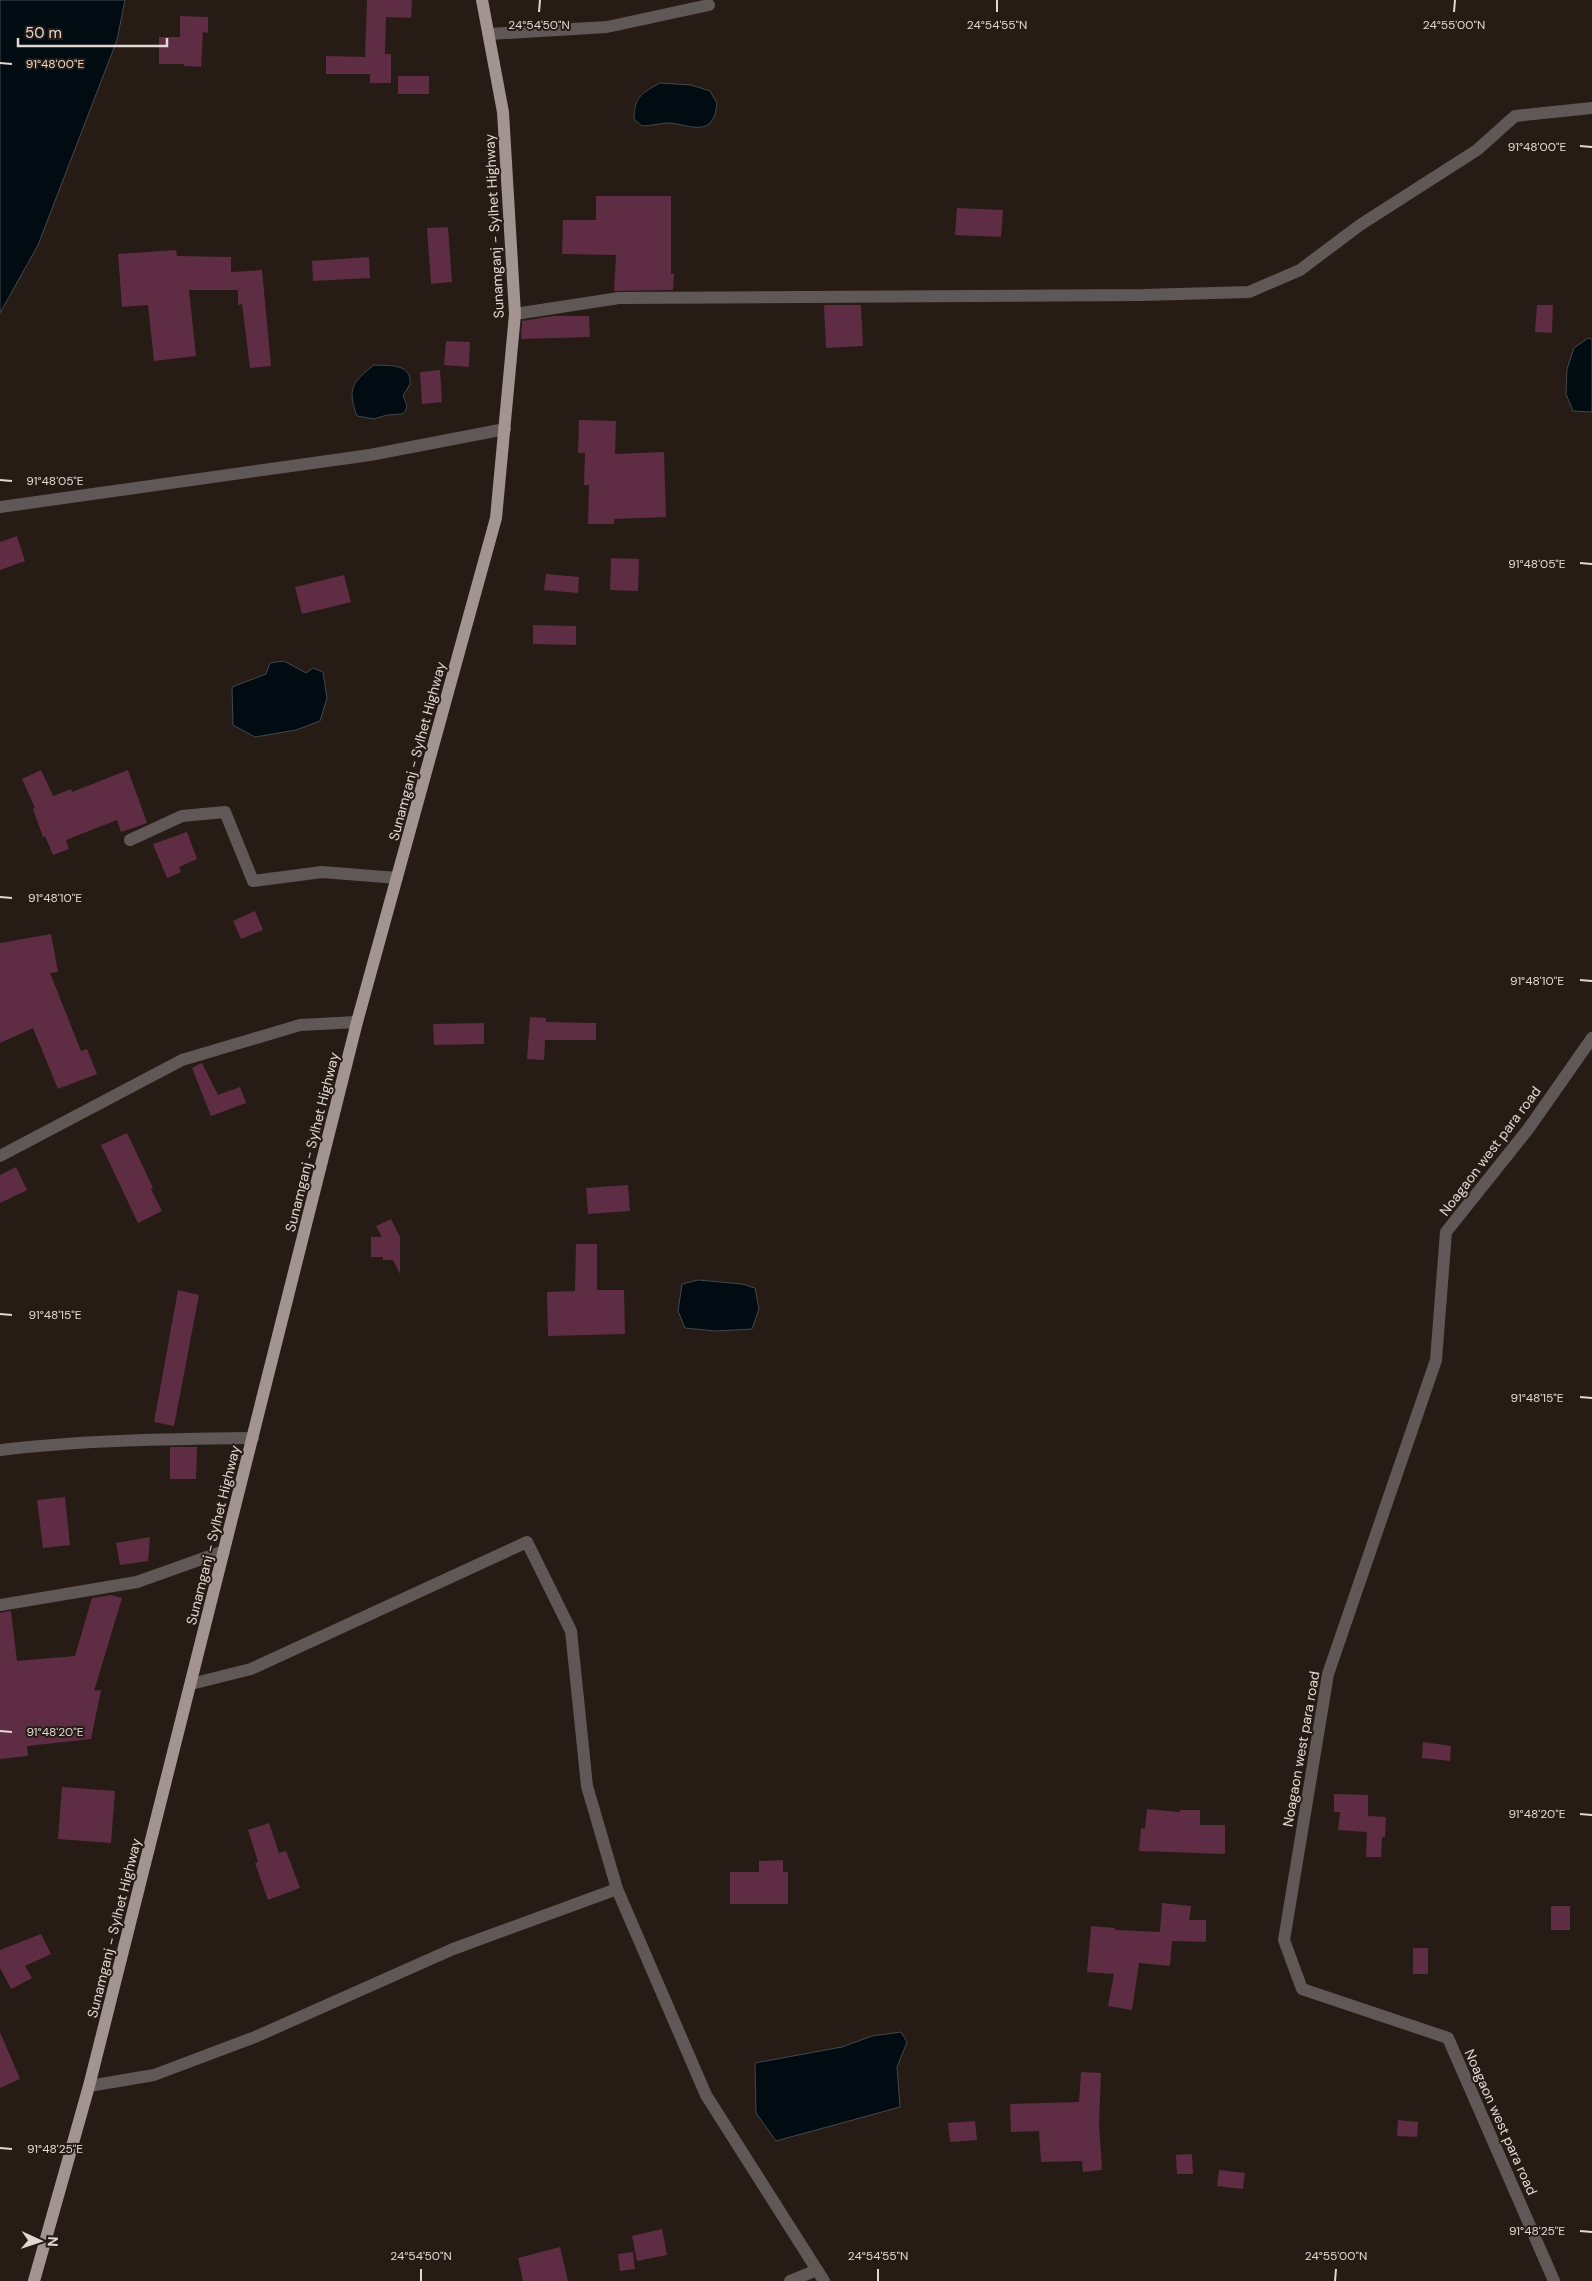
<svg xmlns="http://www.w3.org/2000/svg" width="1592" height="2281" font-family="'DM Sans',sans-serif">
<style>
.water{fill:#000b12;stroke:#44484c}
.building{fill:#5e2d43}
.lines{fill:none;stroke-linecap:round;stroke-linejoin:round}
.street{stroke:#605857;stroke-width:12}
.primary{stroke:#a39391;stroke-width:12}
.ticks{fill:none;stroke:#e1d8d4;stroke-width:2}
.labels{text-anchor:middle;stroke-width:4;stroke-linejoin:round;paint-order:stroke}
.street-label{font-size:14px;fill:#e1d8d4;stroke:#271b15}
.ticks-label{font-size:12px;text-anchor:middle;fill:#e1d8d4;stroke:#271b15;stroke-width:4;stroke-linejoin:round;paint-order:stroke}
</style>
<rect width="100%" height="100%" fill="#271b15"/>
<g class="water">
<polygon points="0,0 125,0 117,40 38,245 0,313"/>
<path d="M660,83L691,85L710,91L717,103C714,140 689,124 669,123C660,123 651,126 642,126L634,119C634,97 642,93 660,83Z"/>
<polygon points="1588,338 1592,339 1592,412 1573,411 1566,394 1567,369 1574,348"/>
<path d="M374,365C389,366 412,363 410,384L403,396C406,403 410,409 402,414L387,415L374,419L357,416C347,389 352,382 374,365Z"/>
<polygon points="284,661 306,673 313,668 323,672 327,698 320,721 296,730 255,737 233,725 232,687 266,674 270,663"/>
<polygon points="698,1280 742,1284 755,1288 759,1309 752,1329 716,1331 685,1328 678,1311 682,1284"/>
<polygon points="901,2032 907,2042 897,2067 900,2107 776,2141 756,2113 755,2063 842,2047 872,2036"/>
</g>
<g class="building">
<polygon points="367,0 412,0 411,18 386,17 385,54 391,54 391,83 370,83 370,74 326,74 326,56 365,57"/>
<polygon points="180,16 208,17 208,33 203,32 201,67 184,66 184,64 159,64 159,37 180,37"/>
<rect x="398" y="76" width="31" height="18"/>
<polygon points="596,196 671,196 671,274 674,274 673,290 614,291 616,255 562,254 563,220 596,220"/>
<polygon points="957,208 1003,210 1001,237 955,235"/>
<polygon points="448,227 452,282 431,284 427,228"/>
<polygon points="176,250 177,256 231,257 231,272 262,270 271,366 250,368 242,304 238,305 238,290 189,290 196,356 154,361 148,305 122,307 118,254"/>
<polygon points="369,257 370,278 313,281 312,261"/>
<polygon points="824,305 861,305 863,346 826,348"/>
<polygon points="1537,305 1553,305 1552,333 1535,332"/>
<polygon points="553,316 589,316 590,337 521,339 522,321"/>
<polygon points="446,341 470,342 469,367 444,365"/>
<polygon points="440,370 442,402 422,404 420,372"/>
<polygon points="579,420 616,421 615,454 664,452 666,517 614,519 614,524 588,524 589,485 584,485 585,453 578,453"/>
<polygon points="17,536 25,561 0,570 0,542"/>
<polygon points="611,558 639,559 638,591 610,590"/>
<polygon points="546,574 579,577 578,593 544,590"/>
<polygon points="344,575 351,602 302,614 295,587"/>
<polygon points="533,625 576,626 576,645 533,644"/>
<polygon points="41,770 53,796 71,789 72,792 128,770 147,823 121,832 117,820 66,840 69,849 53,855 45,836 43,837 33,809 35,808 22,779"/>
<polygon points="187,832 197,859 179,867 181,872 167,878 153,844"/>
<polygon points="255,911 263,930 241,939 233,921"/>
<polygon points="51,934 58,972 50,973 81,1051 87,1049 97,1074 58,1089 33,1028 0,1043 0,943"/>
<polygon points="530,1017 546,1018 546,1022 596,1023 596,1040 545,1040 544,1060 527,1059"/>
<polygon points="484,1023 484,1044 434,1045 433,1024"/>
<polygon points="202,1063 218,1095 240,1087 246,1103 211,1116 192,1068"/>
<polygon points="127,1133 153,1188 151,1189 162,1211 138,1223 101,1145"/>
<polygon points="16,1167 27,1190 0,1203 0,1175"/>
<polygon points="628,1185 630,1211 588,1214 586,1188"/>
<polygon points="391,1219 400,1237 400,1274 393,1260 383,1260 383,1257 371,1257 371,1237 382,1237 376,1226"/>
<polygon points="576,1244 597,1244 597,1290 624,1290 625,1334 548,1336 547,1292 575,1291"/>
<polygon points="178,1290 199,1295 174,1426 154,1422"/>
<polygon points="170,1447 197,1447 196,1479 170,1479"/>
<polygon points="65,1497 70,1545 43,1548 37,1500"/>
<polygon points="150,1537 148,1561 120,1565 116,1543"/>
<polygon points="111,1595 122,1598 94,1691 101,1690 91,1739 27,1746 28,1756 0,1759 0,1613 11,1611 17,1661 75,1656 92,1598"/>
<polygon points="1423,1742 1451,1746 1450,1761 1422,1758"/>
<polygon points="62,1787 115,1791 111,1843 58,1839"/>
<polygon points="1334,1794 1368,1795 1368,1816 1386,1817 1385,1837 1382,1837 1381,1857 1366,1857 1367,1832 1338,1830 1340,1812 1334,1812"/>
<polygon points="1147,1809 1180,1812 1180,1810 1200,1810 1200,1825 1225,1825 1225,1854 1139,1851 1141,1828 1145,1829"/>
<polygon points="269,1823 279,1853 286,1851 300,1888 268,1900 255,1863 258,1862 248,1830"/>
<polygon points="783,1860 783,1872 788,1872 788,1904 730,1904 730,1872 759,1872 759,1861"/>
<polygon points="1162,1903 1191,1906 1189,1920 1206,1920 1206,1942 1172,1941 1170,1966 1139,1963 1132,2010 1108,2006 1114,1974 1087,1972 1091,1926 1115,1928 1115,1930 1160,1932"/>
<rect x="1551" y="1906" width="19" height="24"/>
<polygon points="41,1934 51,1954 25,1966 32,1978 11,1989 0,1968 0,1950"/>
<rect x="1413" y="1948" width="15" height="26"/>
<polygon points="0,2032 20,2079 0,2088"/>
<polygon points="1081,2072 1101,2073 1099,2123 1102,2170 1083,2172 1082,2161 1041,2162 1039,2131 1011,2132 1010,2104 1079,2102"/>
<polygon points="1398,2120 1418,2122 1417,2137 1397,2136"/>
<polygon points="975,2121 977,2140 950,2142 948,2123"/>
<polygon points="1192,2154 1193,2174 1177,2174 1176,2155"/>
<polygon points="1219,2170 1245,2173 1243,2189 1217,2186"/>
<polygon points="662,2229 667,2255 637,2261 632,2236"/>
<polygon points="560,2247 568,2281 523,2281 518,2258"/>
<polygon points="633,2252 635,2269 620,2271 618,2254"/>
</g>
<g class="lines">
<g class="street">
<polyline points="489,34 607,27 709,5"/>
<polyline points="515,314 619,298 1144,295 1249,292 1300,270 1360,225 1477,150 1515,116 1592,108"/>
<polyline points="0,507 370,455 505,429"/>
<polyline points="130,840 182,816 225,812 253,881 322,872 397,878"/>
<polyline points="0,1156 182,1060 300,1025 357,1022"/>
<path d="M0,1450C84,1440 168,1439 253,1438"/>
<polyline points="0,1605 137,1582 224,1551"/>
<polyline points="191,1684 251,1669 527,1542 571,1631 587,1786 617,1889"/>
<polyline points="89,2086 154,2075 255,2037 453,1949 617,1889 706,2095 817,2270"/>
<polyline points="790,2281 817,2270 824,2281"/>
<polyline points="1554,2281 1448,2038 1302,1989 1284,1940 1328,1674 1436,1360 1446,1232 1529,1128 1592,1038"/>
</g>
<polyline class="primary" points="34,2281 89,2086 357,1022 496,518 515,314 503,112 482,0"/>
</g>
<path class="ticks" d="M539,12L540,0M997,12V0M1454,12L1455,0M0,63L12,64M1580,146L1592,147M0,480L12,481M1580,563L1592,564M0,897L12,898M1580,980L1592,981M0,1314L12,1315M1580,1397L1592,1398M0,1731L12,1732M1580,1814L1592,1815M0,2148L12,2149M1580,2231L1592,2232M421,2281V2269M878,2281V2269M1335,2281L1336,2269"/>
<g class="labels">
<g class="street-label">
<text transform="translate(494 226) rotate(-93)" y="5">Sunamganj - Sylhet Highway</text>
<text transform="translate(417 751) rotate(-75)" y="5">Sunamganj - Sylhet Highway</text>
<text transform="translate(312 1142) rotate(-76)" y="5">Sunamganj - Sylhet Highway</text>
<text transform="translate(1490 1151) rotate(-53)" y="5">Noagaon west para road</text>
<text transform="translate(213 1535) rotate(-76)" y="5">Sunamganj - Sylhet Highway</text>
<text transform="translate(1301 1749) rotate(-80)" y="5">Noagaon west para road</text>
<text transform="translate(114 1928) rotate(-76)" y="5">Sunamganj - Sylhet Highway</text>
<text transform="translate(1501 2122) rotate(66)" y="5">Noagaon west para road</text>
</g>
</g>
<g class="ticks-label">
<text x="539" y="29">24°54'50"N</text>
<text x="997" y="29">24°54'55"N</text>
<text x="1454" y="29">24°55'00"N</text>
<text x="55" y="68">91°48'00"E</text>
<text x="1537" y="151">91°48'00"E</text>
<text x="55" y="485">91°48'05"E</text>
<text x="1537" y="568">91°48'05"E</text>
<text x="55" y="902">91°48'10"E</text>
<text x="1537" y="985">91°48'10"E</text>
<text x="55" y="1319">91°48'15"E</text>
<text x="1537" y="1402">91°48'15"E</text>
<text x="55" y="1736">91°48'20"E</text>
<text x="1537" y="1818">91°48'20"E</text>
<text x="55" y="2153">91°48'25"E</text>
<text x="1537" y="2235">91°48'25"E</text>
<text x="421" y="2260">24°54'50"N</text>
<text x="878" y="2260">24°54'55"N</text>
<text x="1336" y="2260">24°55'00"N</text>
</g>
<g transform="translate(40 2241) rotate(93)" stroke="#271b15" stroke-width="4" paint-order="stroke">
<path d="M0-4L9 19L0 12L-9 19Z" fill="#e1d8d4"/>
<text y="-8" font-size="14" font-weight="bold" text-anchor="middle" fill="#e1d8d4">N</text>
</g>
<path d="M18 38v8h149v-8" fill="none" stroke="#e1d8d4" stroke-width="2.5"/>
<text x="25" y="38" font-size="15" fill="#e1d8d4" stroke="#271b15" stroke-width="4" paint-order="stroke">50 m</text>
</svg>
